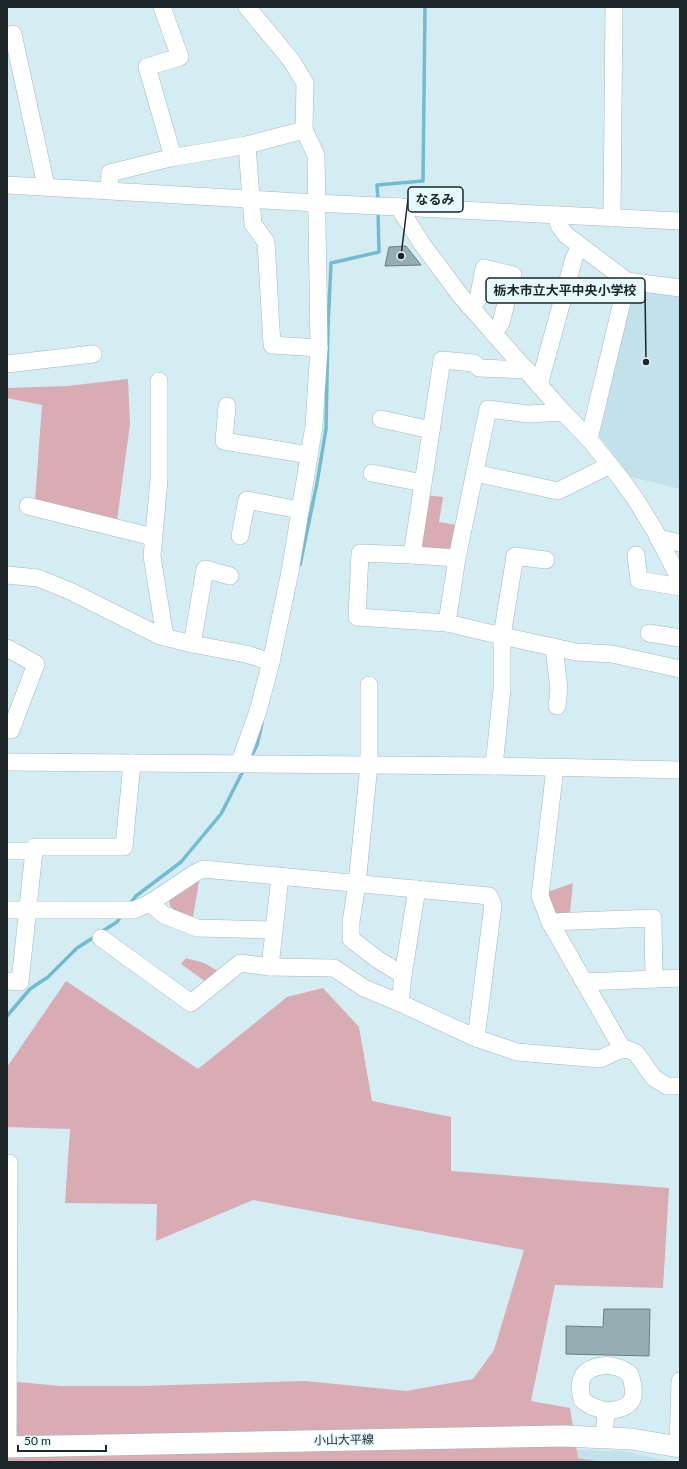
<svg xmlns="http://www.w3.org/2000/svg" width="687" height="1469" font-family="Lato,'Noto Sans JP',sans-serif">
<style>
.built{fill:#c1e2ea}
.green{fill:#d9acb4}
.lines{fill:none;stroke-linecap:round;stroke-linejoin:round}
.stream{stroke:#70bdd0;stroke-width:3.5}
.building{fill:#96adb3;stroke:#687e84}
.minor-casing{stroke:#a1b8be;stroke-width:18}
.major-casing{stroke:#a1b8be;stroke-width:22}
.minor{stroke:#fff;stroke-width:17}
.major{stroke:#fff;stroke-width:21}
.labels{text-anchor:middle;stroke-width:3;stroke-linejoin:round;paint-order:stroke}
.street-label{font-size:12px;fill:#1c2528;stroke:#e5f9fe}
.leader{fill:none;stroke:#1c2528;stroke-width:1.5}
.callout-dot{fill:#1c2528;stroke:#e5f9fe;stroke-width:1.5}
.callout{fill:#e5f9fe;stroke:#1c2528;stroke-width:1.5}
.callout-label{font-size:13px;text-anchor:middle;font-weight:bold;fill:#1c2528}
</style>
<rect width="100%" height="100%" fill="#d4edf3"/>
<g class="built">
<polygon points="630,290 680,295 680,489 631,477 595,430"/>
<polygon points="530,1448 623,1451 673,1462 71,1462"/>
</g>
<g class="green">
<polygon points="128,379 130,424 117,521 35,501 42,405 7,398 8,388 67,386"/>
<polygon points="426,495 443,497 439,522 456,525 451,552 417,546"/>
<polygon points="200,876 193,917 176,912 170,906 169,899"/>
<polygon points="573,883 570,913 550,913 542,894"/>
<polygon points="186,958 204,963 218,971 206,982 181,964"/>
<polygon points="66,981 198,1069 287,997 323,988 359,1027 372,1101 451,1117 451,1171 669,1188 663,1288 555,1285 531,1401 570,1408 578,1458 602,1462 7,1462 7,1381 60,1386 141,1386 305,1381 406,1391 473,1379 494,1350 524,1250 253,1200 156,1241 157,1204 65,1203 70,1129 7,1127 7,1067"/>
</g>
<g class="lines">
<g class="stream">
<polyline points="378,201 377,185 423,181 425,7"/>
<polyline points="300,565 317,483 326,429 328,327 331,263 379,252 378,211"/>
<polyline points="250,759 257,745 262,723"/>
<polyline points="129,905 136,896 181,862 221,814 244,769"/>
<polyline points="101,932 117,922 121,916"/>
<polyline points="7,1016 30,989 48,977 77,948 96,936"/>
</g>
</g>
<g class="building">
<polygon points="406,246 421,265 385,266 389,247"/>
<polygon points="604,1309 650,1309 649,1356 566,1354 566,1326 603,1327"/>
</g>
<g class="lines">
<defs>
<g id="minor">
<polyline points="162,7 180,57 147,67 173,157"/>
<polyline points="13,34 46,186"/>
<polyline points="247,145 253,224 266,242 272,345 319,348"/>
<polyline points="7,185 316,203 680,221"/>
<polyline points="109,190 110,173 170,158 247,145 304,130"/>
<polyline points="398,206 422,244 460,295 563,412 589,439 621,479 636,500 655,531 680,580"/>
<polyline points="556,215 560,227 566,235 627,281 589,439"/>
<polyline points="612,218 614,7"/>
<polyline points="627,281 680,288"/>
<polyline points="470,307 478,299 484,268 513,275 501,323 493,333"/>
<polyline points="7,364 93,354"/>
<polyline points="159,381 159,480 152,556 165,637"/>
<polyline points="539,385 574,258 580,246"/>
<polyline points="227,406 224,441 309,455"/>
<polyline points="381,419 431,430"/>
<polyline points="372,473 423,483"/>
<polyline points="475,473 558,491 610,465"/>
<polyline points="28,506 153,537"/>
<polyline points="240,536 247,500 300,510"/>
<polyline points="658,538 680,543"/>
<polyline points="412,555 360,553 357,617 447,623"/>
<polyline points="636,555 639,580 680,587"/>
<polyline points="457,558 412,555 442,360 474,363 479,368 527,370"/>
<polyline points="546,560 515,556 502,636 576,652 612,654 680,669"/>
<polyline points="7,575 38,578 70,591 160,636 192,644 246,654 271,662"/>
<polyline points="649,633 680,638"/>
<polyline points="192,644 205,569 230,576"/>
<polyline points="554,647 559,689 557,706"/>
<polyline points="7,648 36,664 11,730 7,730"/>
<polyline points="369,685 369,765 357,884 351,922 351,939 377,959 403,975 400,1003 476,1038 517,1052 600,1059 619,1050 627,1049 636,1053 654,1078 667,1086 680,1086"/>
<polyline points="7,762 494,766 680,770"/>
<polyline points="239,764 258,711 271,662 290,572 314,426 319,348 316,155 304,130 305,83 291,60 247,7"/>
<polyline points="494,766 502,689 502,636 447,623 457,558 488,409 528,414 563,412"/>
<polyline points="555,768 540,896 550,922 623,1050"/>
<polyline points="7,851 34,851"/>
<polyline points="150,903 164,915 197,928 274,930"/>
<polyline points="7,910 134,910 150,903 195,873 203,869 489,896 493,905 476,1038"/>
<polyline points="550,922 653,918 654,979"/>
<polyline points="101,938 191,1003 240,963 270,967 280,877"/>
<polyline points="270,967 334,968 364,988 400,1003"/>
<polyline points="403,975 417,889"/>
<polyline points="7,981 20,982 34,851 35,847 124,847 132,763"/>
<polyline points="584,982 680,978"/>
<path d="M604,1437L606,1411L591,1406L582,1400C581,1393 579,1388 581,1381C584,1366 607,1363 619,1368C623,1369 627,1372 630,1374C638,1399 633,1409 606,1411"/>
<polyline points="8,1447 9,1163"/>
<polyline points="678,1447 680,1381"/>
</g>
<polyline id="major" points="7,1447 564,1436 631,1439 680,1447"/>
</defs>
<use href="#minor" class="minor-casing"/>
<use href="#major" class="major-casing"/>
<use href="#minor" class="minor"/>
<use href="#major" class="major"/>
</g>
<g class="labels">
<g class="street-label">
<text transform="translate(344 1440) rotate(-1)" y="4">小山大平線</text>
</g>
</g>
<path class="leader" d="M401 256L408 199M646 362L645 291"/>
<g class="callout-dot">
<circle cx="401" cy="256" r="4"/>
<circle cx="646" cy="362" r="4"/>
</g>
<g class="callout">
<rect x="408" y="187" width="55" height="25" rx="4"/>
<rect x="486" y="278" width="159" height="25" rx="4"/>
</g>
<g class="callout-label">
<text x="435" y="204">なるみ</text>
<text x="565" y="295">栃木市立大平中央小学校</text>
</g>
<rect width="687" height="1469" fill="none" stroke="#1c2528" stroke-width="16"/>
<path d="M18 1445v6h88v-6" fill="none" stroke="#1c2528" stroke-width="2"/>
<text x="24" y="1445" font-size="12" fill="#1c2528" stroke="#e5f9fe" stroke-width="3" paint-order="stroke">50 m</text>
</svg>
